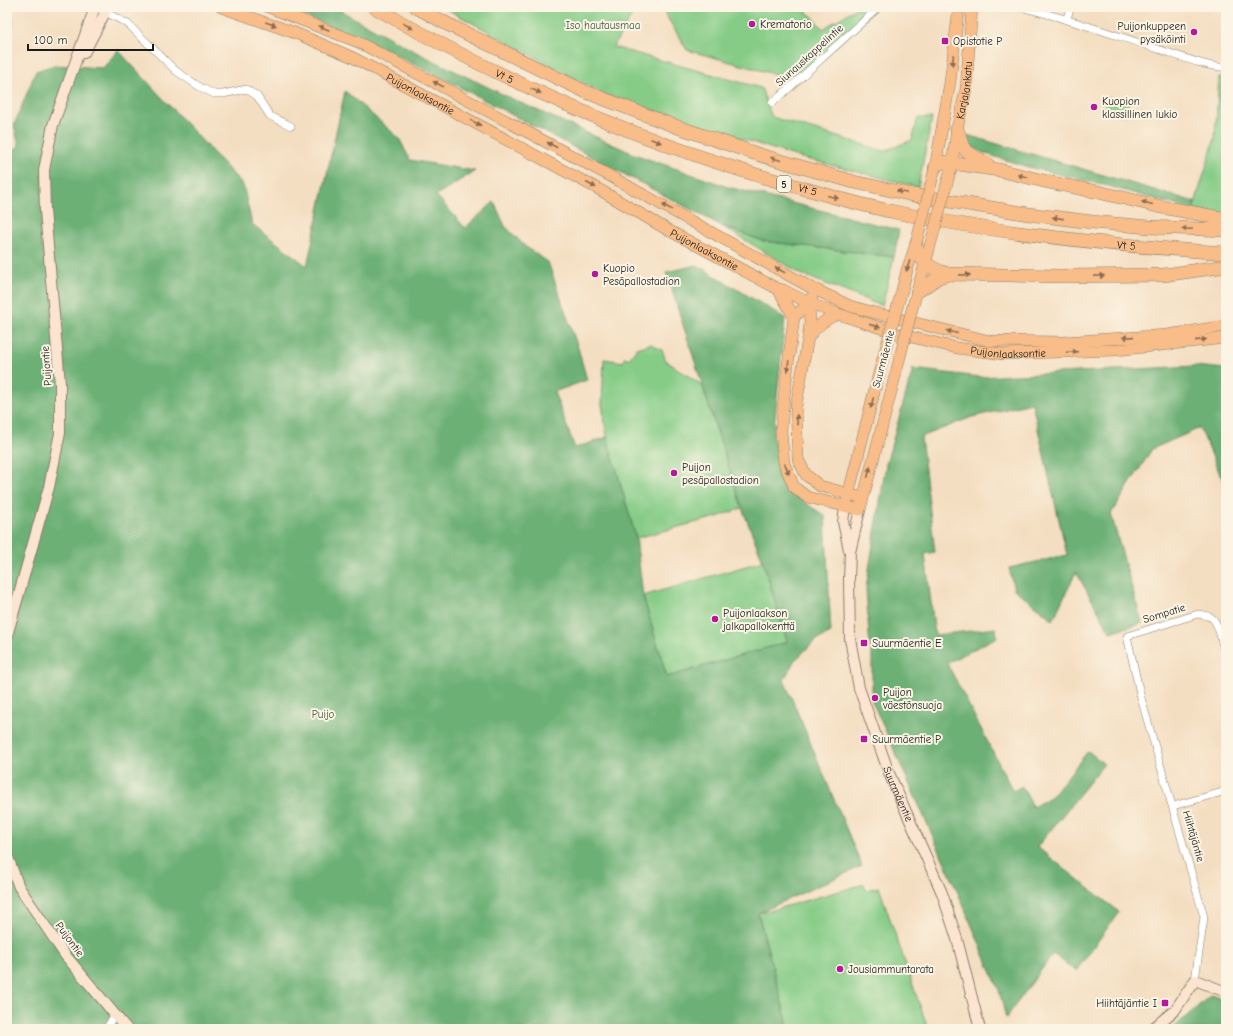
<svg xmlns="http://www.w3.org/2000/svg" width="1233" height="1036" font-family="'Comic Neue',sans-serif">
<style>
.green{fill:#86cc87;stroke:#517452}
.forest{fill:#6cb074;stroke:#446648}
.lines{fill:none;stroke-linecap:round;stroke-linejoin:round}
.street-casing{stroke:#887d6e;stroke-width:8}
.secondary-casing{stroke:#887d6e;stroke-width:12}
.primary-casing{stroke:#887d6e;stroke-width:12}
.highway-casing{stroke:#887d6e;stroke-width:14}
.street{stroke:#fff;stroke-width:7}
.secondary{stroke:#fce5d0;stroke-width:10}
.primary{stroke:#f8bd89;stroke-width:11}
.highway{stroke:#f8bd89;stroke-width:13}
.primary-bridge-casing{stroke:#887d6e;stroke-width:12;stroke-linecap:butt}
.primary-bridge{stroke:#f8bd89;stroke-width:11}
.oneway{fill:#8a6c52}
.poi-dot{fill:#b5179e;stroke:#fcf5e5;stroke-width:1.5}
.labels{text-anchor:middle;stroke-width:4;stroke-linejoin:round;paint-order:stroke}
.shield{fill:#fcf5e5;stroke:#5f5d58;stroke-width:1}
.shield-label{font-size:10px;font-weight:bold;fill:#1c1c1c}
.poi-label{font-size:11px;fill:#1c1c1c;stroke:#fcf5e5;text-anchor:start}
.park-label{font-size:11px;fill:#415a41;stroke:#fcf5e5}
.street-label{font-size:11px;fill:#1c1c1c;stroke:#fcf5e5}
</style>
<rect width="100%" height="100%" fill="#fcf5e5"/>
<filter id="ink" filterUnits="userSpaceOnUse"><feTurbulence type="fractalNoise" baseFrequency=".025" numOctaves="2"/><feDisplacementMap in="SourceGraphic" scale="8" xChannelSelector="R" yChannelSelector="G"/><feConvolveMatrix kernelMatrix="1 2 1 2 8 2 1 2 1" color-interpolation-filters="sRGB"/></filter>
<filter id="wash" filterUnits="userSpaceOnUse"><feTurbulence type="fractalNoise" baseFrequency=".012" numOctaves="4" result="noise"/><feDisplacementMap in="SourceGraphic" scale="16" xChannelSelector="R" yChannelSelector="G"/><feGaussianBlur stdDeviation="0.9" result="paint"/><feColorMatrix in="noise" values="0 0 0 0 0 0 0 0 0 0 0 0 0 0 0 0 0 1.4 0 .05"/><feComposite in="paint" operator="in"/></filter>
<g filter="url(#wash)">
<rect width="100%" height="100%" fill="#f4dec1"/>
<g class="green">
<polygon points="443,7 637,7 613,47 761,88 772,117 884,151 912,140 918,118 932,118 918,187 798,157 603,94"/>
<polygon points="661,7 799,7 812,16 823,29 858,7 867,18 789,89 774,74 687,50"/>
<polygon points="1226,77 1226,216 1193,210 1215,138 1219,78"/>
<polygon points="1108,97 1129,103 1125,115 1104,109"/>
<polygon points="722,226 763,241 894,257 882,306 801,274"/>
<polygon points="651,344 662,350 666,361 702,385 742,508 717,517 636,538 607,437 602,404 604,359 623,362 625,357 629,359 637,348"/>
<polygon points="763,561 787,642 667,677 643,596"/>
<polygon points="864,884 866,890 879,887 928,1029 789,1029 758,913 776,909"/>
</g>
<g class="forest">
<polygon points="282,7 334,7 414,51 510,98 634,154 728,187 899,230 894,257 763,241 722,226 452,83 363,39"/>
<polygon points="118,50 243,185 252,224 307,266 345,91 399,138 410,160 475,171 436,195 465,228 494,202 505,226 526,247 548,262 578,348 587,380 554,392 575,448 607,437 636,538 643,596 667,677 787,642 763,561 742,508 666,272 697,265 785,318 773,437 785,489 825,516 831,633 815,641 794,661 784,680 862,866 758,913 789,1029 7,1029 7,156 19,146 14,125 36,71 54,65 103,68"/>
<polygon points="967,135 1195,202 1193,210 1108,186 1028,167 983,153 973,147 970,144"/>
<polygon points="1195,366 1226,369 1226,488 1200,428 1152,449 1111,514 1142,623 1110,632 1076,572 1053,620 1014,589 1009,568 1067,555 1032,403 972,417 921,437 935,552 925,554 935,635 996,628 997,637 947,663 1013,791 1022,786 1033,807 1052,796 1088,751 1104,764 1037,847 1119,912 1076,971 1053,954 1006,1018 999,990 953,881 872,701 872,654 869,636 866,588 886,464 913,369 980,377"/>
<polygon points="1211,995 1226,1001 1226,1029 1172,1029"/>
</g>
</g>
<g filter="url(#ink)">
<g class="lines">
<defs>
<g id="street">
<polyline points="96,7 128,24 176,71 200,87 214,94 223,94 246,89 257,96 270,116 291,126"/>
<path d="M1020,7C1068,18 1114,35 1161,50C1176,55 1212,69 1226,67"/>
<polyline points="1066,20 1071,7"/>
<polyline points="7,23 8,23"/>
<polyline points="772,103 787,90 879,7"/>
<polyline points="1173,806 1226,791"/>
<path d="M1195,980L1204,917L1141,698L1127,636L1198,614C1203,615 1209,615 1213,619C1220,626 1223,648 1226,659"/>
<polyline points="106,1029 115,1014"/>
</g>
<g id="secondary">
<polyline points="84,53 108,7"/>
<polyline points="845,507 843,522 849,550"/>
<path id="s1" d="M860,510L850,552L849,579L850,639L859,688L889,773L942,893L957,939L980,1029"/>
<polyline points="7,636 49,487 60,433 60,384 45,211 44,170 53,125 95,7"/>
<polyline points="7,855 19,887 65,955 127,1029"/>
<polyline points="1152,1029 1175,1010 1195,980 1226,992"/>
</g>
<g id="primary">
<path id="s2" d="M221,7L295,33L352,57L600,190L668,230L778,289L783,290L809,303L838,314L899,334L957,348L1003,354L1117,350L1226,338"/>
<polyline points="268,7 360,43 608,175 810,287 850,306 879,314 990,341 1063,342 1167,335 1226,326"/>
<polyline points="935,168 950,82 958,14 957,7"/>
<path id="s3" d="M951,171L957,129L966,89L972,7"/>
<polyline points="778,289 794,317"/>
<polyline points="902,290 907,270 916,244"/>
<polyline points="812,297 809,303 794,317 784,397 781,431 784,463 794,487 807,497 860,510 897,369"/>
<polyline points="809,303 810,323 808,338 796,406 798,459 806,475 820,486 863,498"/>
<polyline points="912,309 930,246"/>
<path d="M808,338C816,326 825,319 838,314"/>
<polyline points="847,500 881,365"/>
</g>
<g id="highway">
<path id="s4" d="M374,7C513,87 657,150 813,191C843,200 873,208 904,214C1010,235 1119,246 1226,253"/>
<polyline points="416,7 449,25 586,92 672,125 760,155 854,182 913,195 1028,214 1092,222 1149,227 1226,230"/>
<path d="M957,129C964,152 965,153 987,163"/>
<polyline points="935,168 939,163 946,162 999,170 1048,182 1098,192 1162,207 1226,219"/>
<path d="M916,244C918,262 932,269 948,274"/>
<polyline points="917,292 939,277 948,274 1060,276 1164,275 1226,266"/>
</g>
</defs>
<use href="#street" class="street-casing"/>
<use href="#secondary" class="secondary-casing"/>
<use href="#primary" class="primary-casing"/>
<use href="#highway" class="highway-casing"/>
<use href="#street" class="street"/>
<use href="#secondary" class="secondary"/>
<use href="#primary" class="primary"/>
<use href="#highway" class="highway"/>
<defs>
<g id="primary-bridge">
<polyline points="916,244 935,168"/>
<polyline points="930,246 950,172"/>
<polyline points="881,365 902,290"/>
<polyline points="897,369 912,309"/>
</g>
</defs>
<use href="#primary-bridge" class="primary-bridge-casing"/>
<use href="#primary-bridge" class="primary-bridge"/>
</g>
<defs><path id="oneway-solid" d="M-6-.8H1V-3.2L6.5 0L1 3.2V.8H-6Z"/></defs>
<g class="oneway">
<use href="#oneway-solid" transform="translate(271 24) rotate(19)"/>
<use href="#oneway-solid" transform="translate(408 26) rotate(29)"/>
<use href="#oneway-solid" transform="translate(324 28) rotate(-159)"/>
<use href="#oneway-solid" transform="translate(953 60) rotate(96)"/>
<use href="#oneway-solid" transform="translate(438 84) rotate(-152)"/>
<use href="#oneway-solid" transform="translate(536 91) rotate(25)"/>
<use href="#oneway-solid" transform="translate(476 123) rotate(28)"/>
<use href="#oneway-solid" transform="translate(656 141) rotate(21)"/>
<use href="#oneway-solid" transform="translate(552 145) rotate(-152)"/>
<use href="#oneway-solid" transform="translate(776 159) rotate(-164)"/>
<use href="#oneway-solid" transform="translate(1023 176) rotate(-166)"/>
<use href="#oneway-solid" transform="translate(591 185) rotate(28)"/>
<use href="#oneway-solid" transform="translate(902 192) rotate(-167)"/>
<use href="#oneway-solid" transform="translate(833 197) rotate(15)"/>
<use href="#oneway-solid" transform="translate(1147 203) rotate(-166)"/>
<use href="#oneway-solid" transform="translate(667 207) rotate(-151)"/>
<use href="#oneway-solid" transform="translate(1058 218) rotate(-173)"/>
<use href="#oneway-solid" transform="translate(1187 229) rotate(-177)"/>
<use href="#oneway-solid" transform="translate(908 266) rotate(108)"/>
<use href="#oneway-solid" transform="translate(780 270) rotate(-151)"/>
<use href="#oneway-solid" transform="translate(965 275) rotate(1)"/>
<use href="#oneway-solid" transform="translate(1099 276) rotate(-1)"/>
<use href="#oneway-solid" transform="translate(875 326) rotate(18)"/>
<use href="#oneway-solid" transform="translate(952 332) rotate(-166)"/>
<use href="#oneway-solid" transform="translate(1128 337) rotate(176)"/>
<use href="#oneway-solid" transform="translate(1201 340) rotate(-6)"/>
<use href="#oneway-solid" transform="translate(1072 352) rotate(-2)"/>
<use href="#oneway-solid" transform="translate(788 366) rotate(98)"/>
<use href="#oneway-solid" transform="translate(872 403) rotate(105)"/>
<use href="#oneway-solid" transform="translate(797 420) rotate(-92)"/>
<use href="#oneway-solid" transform="translate(787 469) rotate(68)"/>
<use href="#oneway-solid" transform="translate(869 472) rotate(-76)"/>
</g>
</g>
<g class="poi-dot">
<circle cx="752" cy="24" r="4"/>
<circle cx="1194" cy="32" r="4"/>
<rect x="941" y="37" width="8" height="8" rx="2"/>
<circle cx="1094" cy="107" r="4"/>
<circle cx="595" cy="274" r="4"/>
<circle cx="674" cy="473" r="4"/>
<circle cx="715" cy="619" r="4"/>
<rect x="860" y="639" width="8" height="8" rx="2"/>
<circle cx="875" cy="698" r="4"/>
<rect x="860" y="735" width="8" height="8" rx="2"/>
<circle cx="840" cy="969" r="4"/>
<rect x="1161" y="999" width="8" height="8" rx="2"/>
</g>
<g class="labels">
<rect class="shield" x="777" y="176" width="14" height="16" rx="3"/>
<g class="shield-label">
<text x="784" y="188">5</text>
</g>
<g class="poi-label">
<text x="760" y="28">Krematorio</text>
<text x="1186" y="30" text-anchor="end">Puijonkuppeen<tspan x="1186" dy="13">pysäköinti</tspan></text>
<text x="953" y="45">Opistotie P</text>
<text x="1102" y="105">Kuopion<tspan x="1102" dy="13">klassillinen lukio</tspan></text>
<text x="603" y="272">Kuopio<tspan x="603" dy="13">Pesäpallostadion</tspan></text>
<text x="682" y="471">Puijon<tspan x="682" dy="13">pesäpallostadion</tspan></text>
<text x="723" y="617">Puijonlaakson<tspan x="723" dy="13">jalkapallokenttä</tspan></text>
<text x="872" y="647">Suurmäentie E</text>
<text x="883" y="696">Puijon<tspan x="883" dy="13">väestönsuoja</tspan></text>
<text x="872" y="743">Suurmäentie P</text>
<text x="848" y="973">Jousiammuntarata</text>
<text x="1157" y="1007" text-anchor="end">Hiihtäjäntie I</text>
</g>
<g class="park-label">
<text x="603" y="29">Iso hautausmaa</text>
<text x="323" y="718">Puijo</text>
</g>
<g class="street-label">
<text transform="translate(809 55) rotate(-42)" y="4">Siunauskappelintie</text>
<text dy="4" stroke="none"><textPath href="#s4" startOffset="148">Vt 5</textPath></text>
<text dy="4" stroke="none"><textPath href="#s3" startOffset="82">Karjalankatu</textPath></text>
<text dy="4" stroke="none"><textPath href="#s2" startOffset="218">Puijonlaaksontie</textPath></text>
<text dy="4" stroke="none"><textPath href="#s4" startOffset="472">Vt 5</textPath></text>
<text dy="4" stroke="none"><textPath href="#s4" startOffset="796">Vt 5</textPath></text>
<text dy="4" stroke="none"><textPath href="#s2" startOffset="542">Puijonlaaksontie</textPath></text>
<text dy="4" stroke="none"><textPath href="#s2" startOffset="866">Puijonlaaksontie</textPath></text>
<text transform="translate(883 359) rotate(-75)" y="4">Suurmäentie</text>
<text transform="translate(46 366) rotate(-94)" y="4">Puijontie</text>
<text transform="translate(1164 613) rotate(-17)" y="4">Sompatie</text>
<text dy="4" stroke="none"><textPath href="#s1" startOffset="293">Suurmäentie</textPath></text>
<text transform="translate(1194 836) rotate(74)" y="4">Hiihtäjäntie</text>
<text transform="translate(70 939) rotate(54)" y="4">Puijontie</text>
</g>
</g>
<rect width="1233" height="1036" fill="none" stroke="#fcf5e5" stroke-width="24"/>
<path d="M28 44v6h125v-6" fill="none" stroke="#1c1c1c" stroke-width="2"/>
<text x="34" y="44" font-size="12" fill="#1c1c1c" stroke="#fcf5e5" stroke-width="3" paint-order="stroke">100 m</text>
</svg>
